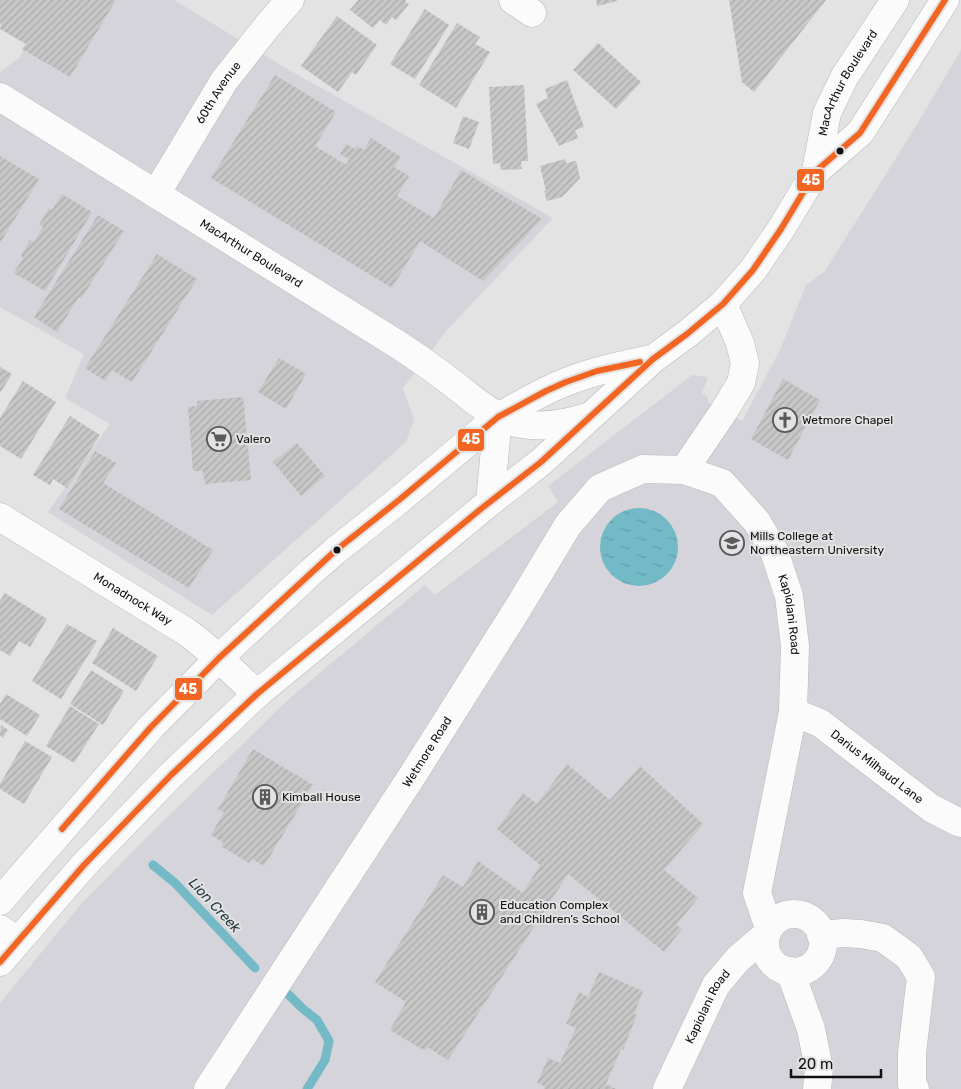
<svg xmlns="http://www.w3.org/2000/svg" width="961" height="1089" font-family="Rubik,sans-serif">
<style>
.built{fill:#d4d4da}
.water{fill:url(#water-ripples)}
.lines{fill:none;stroke-linecap:round;stroke-linejoin:round}
.stream{stroke:#73b9c6;stroke-width:9}
.building{fill:url(#building-hatch)}
.minor-casing{stroke:#b9b9ba;stroke-width:29}
.tertiary-casing{stroke:#b9b9ba;stroke-width:29}
.secondary-casing{stroke:#b9b9ba;stroke-width:29}
.minor{stroke:#fbfbfb;stroke-width:28}
.tertiary{stroke:#fbfbfb;stroke-width:28}
.secondary{stroke:#fbfbfb;stroke-width:28}
.bus-1-casing{stroke:#e3e3e4;stroke-width:10}
.bus-1{stroke:#f26522;stroke-width:6}
.bus-dot{fill:#111112;stroke:#e3e3e4;stroke-width:2}
.labels{text-anchor:middle;stroke-width:4;stroke-linejoin:round;paint-order:stroke}
.street-label{font-size:12px;fill:#111112;stroke:#e3e3e4}
.poi-label{font-size:12px;fill:#111112;stroke:#e3e3e4;text-anchor:start}
.water-label{font-size:14px;font-style:italic;fill:#22393d;stroke:#e3e3e4}
.line-badge{stroke:#e3e3e4;stroke-width:2}
.badge-label{font-size:14px;text-anchor:middle;font-weight:bold;fill:#fff}
</style>
<defs>
<pattern id="water-ripples" width="26" height="14" patternUnits="userSpaceOnUse" patternTransform="scale(1.25)"><rect width="26" height="14" fill="#73b9c6"/><path d="M2 4q2-2 4 0t4 0M15 11q2-2 4 0t4 0" fill="none" stroke="#629ea9"/></pattern>
<pattern id="building-hatch" width="6" height="6" patternUnits="userSpaceOnUse" patternTransform="scale(1.25)"><rect width="6" height="6" fill="#c7c7c7"/><path d="M-1 1l2-2M0 6l6-6M5 7l2-2" fill="none" stroke="#aaa"/></pattern>
</defs>
<rect width="100%" height="100%" fill="#e3e3e4"/>
<g class="built">
<polygon points="51,0 174,0 282,66 553,218 447,330 403,388 414,420 406,442 212,615 48,512 110,424 65,398 84,354 0,307 0,72 19,58"/>
<polygon points="961,50 961,1089 0,1089 0,1003 81,904 153,831 292,696 425,585 435,595 558,502 548,486 692,375 708,377 702,393 708,397 708,402 742,421 780,350 806,285 824,272 910,136"/>
</g>
<circle class="water" cx="639" cy="547" r="39"/>
<g class="lines">
<g class="stream">
<polyline points="153,865 175,883 255,968"/>
<polyline points="288,994 302,1008 317,1020 329,1041 325,1060 307,1089"/>
</g>
</g>
<g class="building">
<polygon points="0,0 116,0 70,77 22,49 26,44 0,29 1,24 0,23"/>
<polygon points="358,0 406,0 405,2 409,4 396,20 392,17 386,25 380,20 373,28 350,10"/>
<polygon points="596,0 617,0 617,1 597,6"/>
<polygon points="729,0 826,0 754,92 742,82"/>
<polygon points="425,9 449,25 415,79 390,64"/>
<polygon points="337,16 377,45 356,75 352,72 338,92 301,66"/>
<polygon points="457,23 480,37 475,44 490,52 456,108 419,85"/>
<polygon points="598,43 641,82 616,109 573,70"/>
<polygon points="275,75 336,112 315,146 346,165 349,159 340,154 346,144 355,149 357,146 364,150 371,138 401,157 394,167 409,176 397,196 434,218 461,170 542,219 483,281 420,241 392,288 211,178"/>
<polygon points="567,80 584,127 575,130 578,138 559,146 536,104 548,98 545,89"/>
<polygon points="524,85 528,161 521,161 522,169 501,170 500,163 493,164 489,87"/>
<polygon points="463,116 479,122 469,149 453,143"/>
<polygon points="0,156 39,179 0,243"/>
<polygon points="565,159 566,163 576,161 580,178 562,197 547,201 544,191 546,191 540,166"/>
<polygon points="62,194 92,212 45,291 14,273 23,258 21,256 30,240 34,242 43,227 39,225 49,208 52,210"/>
<polygon points="98,215 124,231 81,299 79,297 57,332 34,317"/>
<polygon points="157,254 197,279 132,382 112,370 105,381 85,368"/>
<polygon points="279,358 306,374 286,409 258,392"/>
<polygon points="0,367 12,374 0,393"/>
<polygon points="783,379 820,400 788,460 751,439"/>
<polygon points="23,381 56,402 21,459 0,446 0,418"/>
<polygon points="243,397 251,480 205,484 203,471 193,471 188,407 197,406 197,401"/>
<polygon points="70,416 100,435 67,488 53,479 50,485 33,475"/>
<polygon points="297,443 325,476 301,496 273,462"/>
<polygon points="95,451 116,463 103,483 213,550 189,588 59,509"/>
<polygon points="5,593 47,619 30,647 19,641 10,656 0,650 0,601"/>
<polygon points="67,624 97,641 61,699 32,681"/>
<polygon points="113,628 158,656 136,691 92,663"/>
<polygon points="91,670 124,691 103,725 70,704"/>
<polygon points="6,694 40,715 27,736 0,719 0,704"/>
<polygon points="70,706 99,724 74,763 46,746"/>
<polygon points="1,725 8,730 3,738 0,736"/>
<polygon points="25,741 52,757 24,804 0,789 0,784"/>
<polygon points="253,749 313,785 264,866 252,859 249,863 222,847 224,843 211,835 224,812 218,809"/>
<polygon points="567,764 610,800 640,766 703,824 664,870 698,898 676,925 682,929 664,952 568,874 448,1060 427,1047 425,1051 390,1030 406,1002 375,982 443,875 463,887 478,861 523,893 540,865 497,829 523,793 537,804"/>
<polygon points="599,972 643,991 634,1014 637,1015 623,1050 621,1049 606,1084 616,1089 544,1089 545,1087 537,1083 548,1058 560,1063 576,1028 566,1024 579,992 588,997"/>
</g>
<g class="lines">
<defs>
<g id="minor">
<polyline points="513,0 532,13"/>
<path id="s1" d="M156,194L224,81L269,24L290,0"/>
<polyline points="684,470 724,411 741,383 745,363 740,343 723,304"/>
<path id="s2" d="M0,517L185,631C211,649 234,673 257,694"/>
<path id="s3" d="M793,712L820,723L931,808L958,822L961,823"/>
<circle cx="794" cy="943" r="29"/>
<polyline points="0,929 17,941"/>
<polyline points="821,935 843,933 861,934 883,938 909,957 921,977 912,1053 912,1084 915,1089"/>
<polyline points="790,971 811,1029 819,1068 817,1089"/>
<path id="s4" d="M208,1089L412,776L518,608L568,525L600,488L643,469L684,470L722,483L757,522L774,551L789,596L795,646L793,712L757,893L769,928"/>
<path id="s5" d="M667,1089L716,985L738,959L765,936"/>
</g>
<g id="tertiary">
<polyline points="0,901 151,727 219,658 311,572 335,551 399,500 498,417"/>
<polyline points="0,962 84,865 171,775 257,694 490,502 498,417"/>
</g>
<g id="secondary">
<path id="s6" d="M0,97L397,344C414,355 431,367 447,379C470,396 494,420 522,424C545,428 569,423 590,416"/>
<path id="s7" d="M816,171L827,113L845,76L895,0"/>
<path d="M498,417C520,405 542,391 566,382C594,371 623,365 651,359"/>
<polyline points="490,502 541,462 653,359 687,334 723,304 753,270 781,229 816,171 860,133 945,0"/>
</g>
</defs>
<use href="#minor" class="minor-casing"/>
<use href="#tertiary" class="tertiary-casing"/>
<use href="#secondary" class="secondary-casing"/>
<use href="#minor" class="minor"/>
<use href="#tertiary" class="tertiary"/>
<use href="#secondary" class="secondary"/>
<defs>
<g id="bus-1">
<polyline points="62,829 151,727 219,658 335,551 399,500 498,417 546,391 566,382 597,371 640,362"/>
<polyline points="0,962 84,865 171,775 257,694 482,508 541,462 653,359 687,334 723,304 753,270 781,229 816,171 860,133 945,0"/>
</g>
</defs>
<use href="#bus-1" class="bus-1-casing"/>
<use href="#bus-1" class="bus-1"/>
</g>
<defs>
<symbol id="church-ring" viewBox="-11 -11 22 22"><circle r="9.5" fill="#e3e3e4" stroke="#5a5a5c" stroke-width="1.5"/><path d="M-1.2-6h2.4v3.5h3.3v2.4h-3.3V6h-2.4V-.1h-3.3v-2.4h3.3Z" fill="#5a5a5c"/></symbol>
<symbol id="supermarket-ring" viewBox="-11 -11 22 22"><circle r="9.5" fill="#e3e3e4" stroke="#5a5a5c" stroke-width="1.5"/><path d="M-6-5.5h2.5l.6 2H6L4.5 2H-2.5L-4.4-4H-6ZM-1.5 3.2a1.3 1.3 0 1 0 .1 0ZM3 3.2a1.3 1.3 0 1 0 .1 0Z" fill="#5a5a5c"/></symbol>
<symbol id="university-ring" viewBox="-11 -11 22 22"><circle r="9.5" fill="#e3e3e4" stroke="#5a5a5c" stroke-width="1.5"/><path d="M0-5L7-2L0 1L-7-2ZM-4 1L0 2.5L4 1V4Q0 6-4 4Z" fill="#5a5a5c"/></symbol>
<symbol id="building-ring" viewBox="-11 -11 22 22"><circle r="9.5" fill="#e3e3e4" stroke="#5a5a5c" stroke-width="1.5"/><path d="M-4-6H4V6H1V3H-1V6H-4ZM-2.5-4.3h1.7v1.8h-1.7ZM.8-4.3h1.7v1.8H.8ZM-2.5-1h1.7V.8h-1.7ZM.8-1h1.7V.8H.8Z" fill="#5a5a5c"/></symbol>
</defs>
<g fill-rule="evenodd">
<use href="#church-ring" x="771" y="406" width="28" height="28"/>
<use href="#supermarket-ring" x="205" y="425" width="28" height="28"/>
<use href="#university-ring" x="718" y="529" width="28" height="28"/>
<use href="#building-ring" x="251" y="783" width="28" height="28"/>
<use href="#building-ring" x="468" y="898" width="28" height="28"/>
</g>
<g class="bus-dot">
<circle cx="840" cy="151" r="4.5"/>
<circle cx="337" cy="550" r="4.5"/>
</g>
<g class="labels">
<g class="street-label">
<text dy="4" stroke="none"><textPath href="#s7" startOffset="95">MacArthur Boulevard</textPath></text>
<text dy="4" stroke="none"><textPath href="#s1" startOffset="119">60th Avenue</textPath></text>
<text dy="4" stroke="none"><textPath href="#s6" startOffset="296">MacArthur Boulevard</textPath></text>
<text dy="4" stroke="none"><textPath href="#s2" startOffset="156">Monadnock Way</textPath></text>
<text dy="4" stroke="none"><textPath href="#s4" startOffset="998">Kapiolani Road</textPath></text>
<text dy="4" stroke="none"><textPath href="#s4" startOffset="402">Wetmore Road</textPath></text>
<text dy="4" stroke="none"><textPath href="#s3" startOffset="101">Darius Milhaud Lane</textPath></text>
<text dy="4" stroke="none"><textPath href="#s5" startOffset="92">Kapiolani Road</textPath></text>
</g>
<g class="poi-label">
<text x="802" y="424">Wetmore Chapel</text>
<text x="236" y="443">Valero</text>
<text x="750" y="540">Mills College at<tspan x="750" dy="14">Northeastern University</tspan></text>
<text x="282" y="801">Kimball House</text>
<text x="500" y="909">Education Complex<tspan x="500" dy="14">and Children’s School</tspan></text>
</g>
<g class="water-label">
<text transform="translate(215 905) rotate(47)" y="5">Lion Creek</text>
</g>
</g>
<g class="line-badge">
<rect x="796" y="168" width="29" height="24" rx="5" fill="#f26522"/>
<rect x="457" y="428" width="28" height="24" rx="5" fill="#f26522"/>
<rect x="174" y="677" width="29" height="24" rx="5" fill="#f26522"/>
</g>
<g class="badge-label">
<text x="811" y="185">45</text>
<text x="471" y="444">45</text>
<text x="188" y="694">45</text>
</g>
<path d="M791 1069v8h90v-8" fill="none" stroke="#111112" stroke-width="2.5"/>
<text x="798" y="1069" font-size="15" fill="#111112" stroke="#e3e3e4" stroke-width="4" paint-order="stroke">20 m</text>
</svg>
